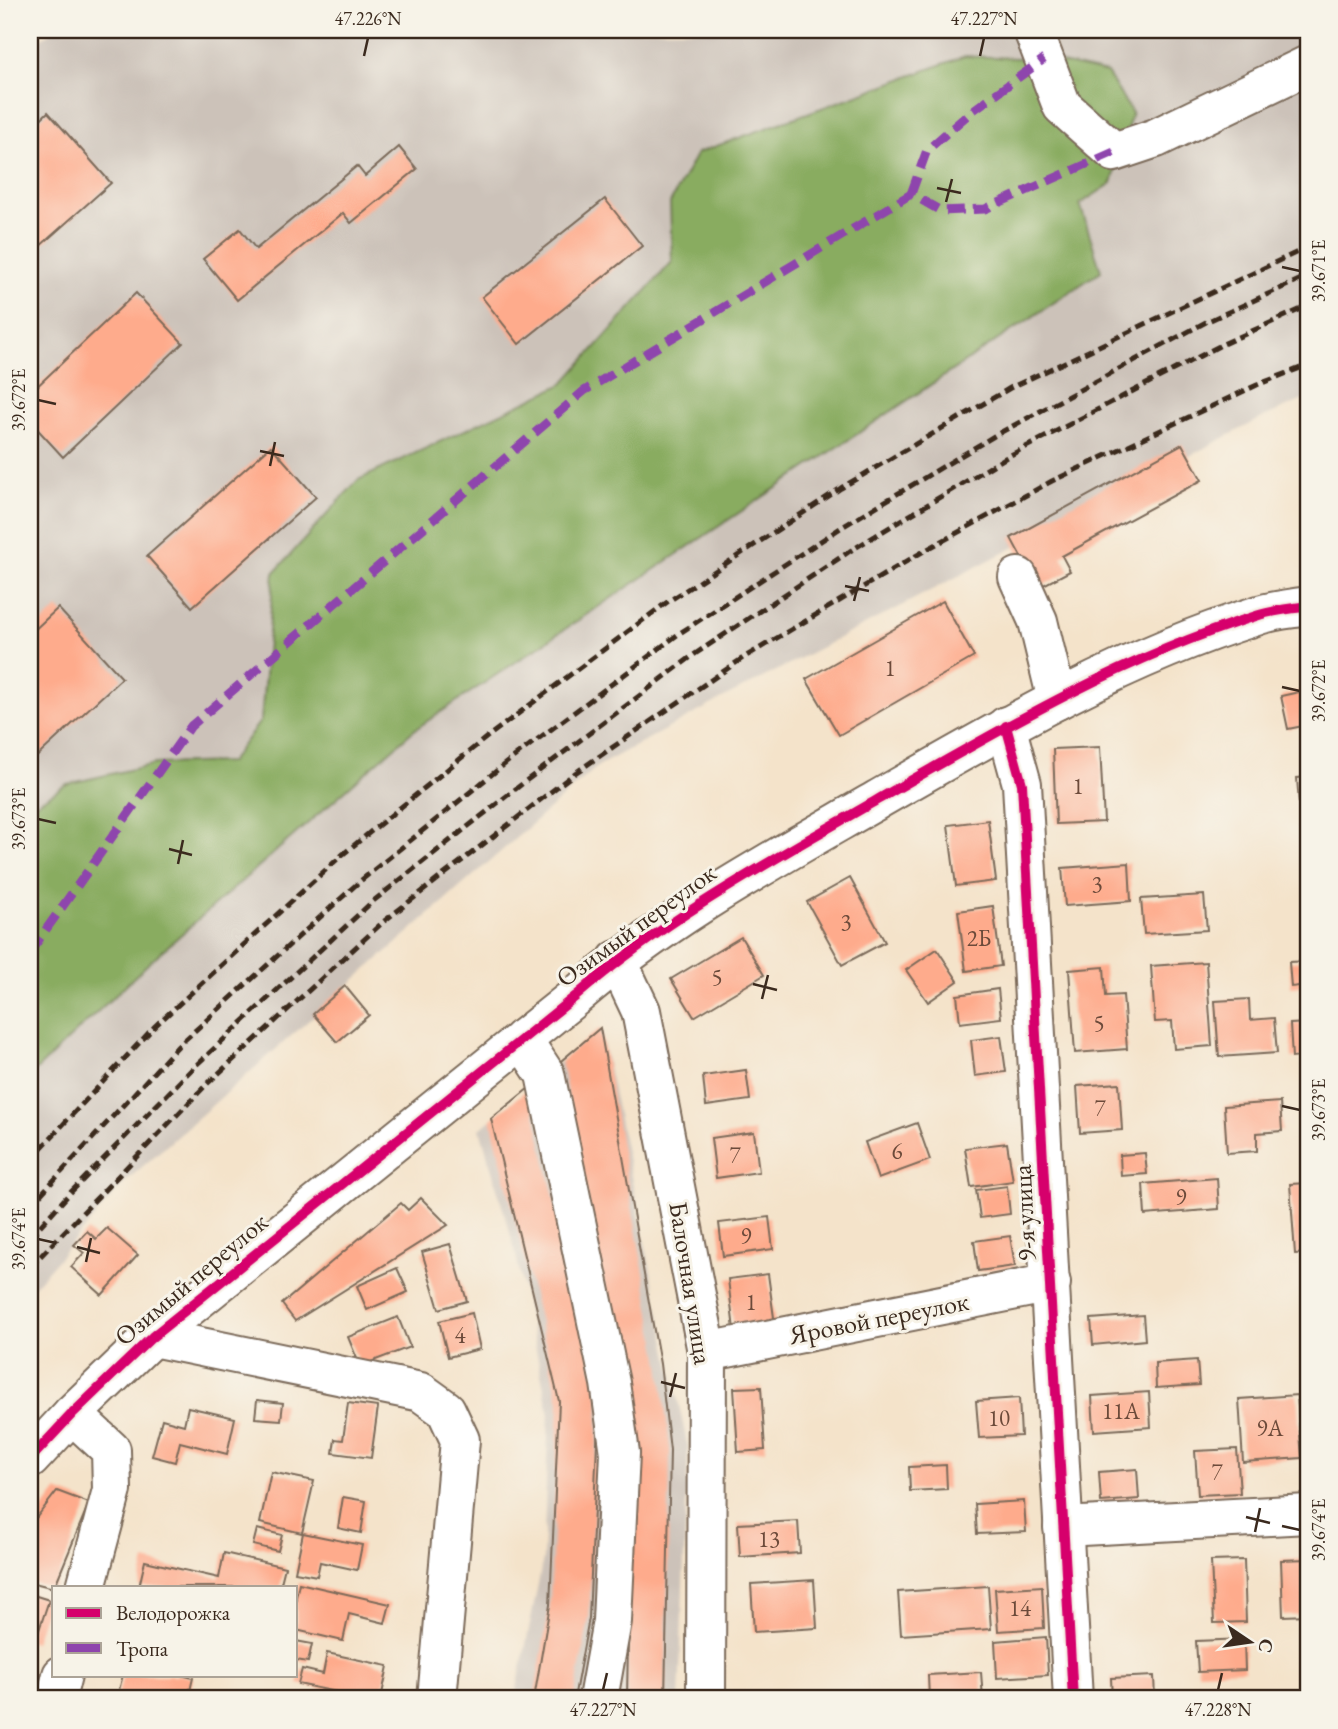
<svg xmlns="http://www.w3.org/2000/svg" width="1338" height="1729" font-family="'EB Garamond',serif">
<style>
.industrial{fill:#ccc2b9}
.forest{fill:#89ac61;stroke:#626b40;stroke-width:2}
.building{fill:#feab8c}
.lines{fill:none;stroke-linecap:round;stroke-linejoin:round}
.minor-casing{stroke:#7c6b5a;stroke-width:42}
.minor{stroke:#fff;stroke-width:38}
.rail{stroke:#3b2a1e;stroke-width:5;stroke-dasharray:10 5;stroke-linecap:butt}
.quiet{stroke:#8e44ad;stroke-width:9;stroke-dasharray:18 9;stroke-linecap:butt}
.cycleway-casing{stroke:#f7f3e8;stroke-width:15}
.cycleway{stroke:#d6006c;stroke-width:10}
.ticks{fill:none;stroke:#3b2a1e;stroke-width:2.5}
.labels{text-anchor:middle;stroke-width:6;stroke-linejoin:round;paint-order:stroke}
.number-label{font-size:23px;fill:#6c4a3a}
.street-label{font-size:26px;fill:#3b2a1e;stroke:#f7f3e8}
.neatline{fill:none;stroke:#3b2a1e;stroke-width:2.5}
.ticks-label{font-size:18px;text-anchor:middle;fill:#3b2a1e}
</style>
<rect width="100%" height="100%" fill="#f7f3e8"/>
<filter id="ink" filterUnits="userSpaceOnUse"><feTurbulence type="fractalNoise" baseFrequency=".0143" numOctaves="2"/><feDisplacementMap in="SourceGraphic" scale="14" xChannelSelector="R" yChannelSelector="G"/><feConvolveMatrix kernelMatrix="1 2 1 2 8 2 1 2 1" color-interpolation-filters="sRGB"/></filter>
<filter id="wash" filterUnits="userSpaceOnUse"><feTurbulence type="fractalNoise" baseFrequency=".00686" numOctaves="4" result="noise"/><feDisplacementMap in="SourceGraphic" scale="28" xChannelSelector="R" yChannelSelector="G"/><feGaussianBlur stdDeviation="1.57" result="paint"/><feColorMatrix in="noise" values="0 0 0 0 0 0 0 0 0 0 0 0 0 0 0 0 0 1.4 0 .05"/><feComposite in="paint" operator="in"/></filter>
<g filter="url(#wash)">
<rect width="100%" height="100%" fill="#f4e3ca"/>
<g class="industrial">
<polygon points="54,30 1308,30 1308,398 1268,415 720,700 598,766 126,1181 30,1291 30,46"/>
<polygon points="600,1028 688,1448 679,1699 515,1699 543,1559 549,1412 515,1250 480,1129"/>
</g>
<polygon class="forest" points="965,56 1044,59 1107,73 1132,113 1112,183 1080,204 1101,271 414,730 153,959 30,1076 30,807 67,784 155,764 230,762 261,720 274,573 358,480 563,384 672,262 670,203 697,153"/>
<g id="blocks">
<g class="building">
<polygon points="48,112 111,183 30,255 30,129"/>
<polygon points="399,147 417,169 351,223 343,213 237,300 203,259 240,229 256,249 357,166 365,176"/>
<polygon points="605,199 642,246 519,344 482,297"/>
<polygon points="136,293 183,343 63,457 30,421 30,393"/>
<polygon points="1182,444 1202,480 1062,556 1070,571 1038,588 1011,538"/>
<polygon points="271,446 316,497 192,607 147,556"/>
<polygon points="943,601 974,657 839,735 806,679"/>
<polygon points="58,608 122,678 30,763 30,634"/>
<polygon points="1308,690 1308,725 1288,729 1281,696"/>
<polygon points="1100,747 1104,822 1056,824 1053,749"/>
<polygon points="1308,777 1308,842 1302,843 1297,778"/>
<polygon points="988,820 996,881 956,886 948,825"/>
<polygon points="1129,863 1131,901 1065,906 1062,868"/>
<polygon points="850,878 885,942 842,965 807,902"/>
<polygon points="1204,895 1207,930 1144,934 1141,899"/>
<polygon points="993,906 1001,966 966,971 958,911"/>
<polygon points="741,937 764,975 694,1017 671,979"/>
<polygon points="937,949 958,981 928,1002 906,970"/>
<polygon points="1308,961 1308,985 1291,987 1289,962"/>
<polygon points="1206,962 1212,1046 1174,1049 1172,1021 1155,1022 1151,966"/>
<polygon points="1104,967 1106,996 1123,995 1127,1049 1075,1053 1069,970"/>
<polygon points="345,986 369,1015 337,1042 313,1014"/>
<polygon points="998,989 1001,1018 960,1023 957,995"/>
<polygon points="1249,999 1250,1020 1274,1018 1277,1053 1219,1057 1215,1001"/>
<polygon points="1308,1023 1308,1056 1292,1058 1290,1024"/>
<polygon points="600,1028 660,1364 670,1450 665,1699 627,1699 631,1464 623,1380 561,1061"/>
<polygon points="1001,1036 1006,1072 975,1076 971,1040"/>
<polygon points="746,1070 750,1100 706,1106 703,1076"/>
<polygon points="1119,1083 1122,1130 1080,1133 1077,1086"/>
<polygon points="529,1088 599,1399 589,1618 574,1699 534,1699 550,1605 559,1401 491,1119"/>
<polygon points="1280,1102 1282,1131 1257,1133 1257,1151 1227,1153 1224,1106"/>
<polygon points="917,1123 930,1160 878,1179 865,1142"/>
<polygon points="754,1132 759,1172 716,1178 711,1138"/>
<polygon points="1007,1143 1013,1181 971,1187 965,1148"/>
<polygon points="1145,1153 1147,1174 1121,1176 1120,1155"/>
<polygon points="1217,1178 1219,1209 1145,1215 1143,1184"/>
<polygon points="1308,1183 1308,1253 1295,1254 1290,1184"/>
<polygon points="1007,1186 1010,1214 980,1218 976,1190"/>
<polygon points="421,1198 448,1225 295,1321 282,1304 401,1203 408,1210"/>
<polygon points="769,1217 773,1249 723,1256 719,1223"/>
<polygon points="107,1228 138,1255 102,1295 71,1267 84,1253 74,1245 87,1231 96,1239"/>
<polygon points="1010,1236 1015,1266 978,1271 974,1241"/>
<polygon points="450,1244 467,1301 439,1309 422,1252"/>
<polygon points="397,1268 408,1292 367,1310 357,1286"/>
<polygon points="768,1274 775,1325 734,1330 728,1279"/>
<polygon points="472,1313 480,1349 448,1357 439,1321"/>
<polygon points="1143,1315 1145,1340 1093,1345 1091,1319"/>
<polygon points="398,1317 410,1347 360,1366 348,1337"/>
<polygon points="1197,1360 1199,1385 1156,1388 1155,1363"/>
<polygon points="761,1387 765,1450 738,1452 734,1388"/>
<polygon points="1149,1392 1151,1427 1094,1431 1092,1396"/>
<polygon points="1297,1395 1302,1458 1243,1462 1239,1399"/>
<polygon points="1019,1398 1021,1436 979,1438 976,1401"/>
<polygon points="257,1400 283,1403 281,1420 255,1418"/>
<polygon points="348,1403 378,1407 371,1458 333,1453 335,1439 343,1440"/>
<polygon points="188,1407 235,1418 227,1454 180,1442 175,1462 152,1456 162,1419 184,1425"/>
<polygon points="1237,1449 1240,1493 1198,1495 1195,1451"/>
<polygon points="946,1465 947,1489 910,1491 909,1467"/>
<polygon points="1137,1469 1139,1499 1101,1502 1099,1472"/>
<polygon points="271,1472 314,1481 302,1533 260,1523"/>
<polygon points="57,1491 89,1503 54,1588 30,1582 30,1526"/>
<polygon points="343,1497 366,1501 361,1533 338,1528"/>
<polygon points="1024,1501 1026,1532 977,1534 975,1504"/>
<polygon points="798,1521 800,1553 740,1557 738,1524"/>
<polygon points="257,1529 282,1535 278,1551 253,1545"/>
<polygon points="303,1533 362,1545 357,1570 320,1562 317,1576 295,1572"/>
<polygon points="224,1553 285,1567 280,1587 139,1587 145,1561 219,1578"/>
<polygon points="1308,1559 1308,1615 1283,1616 1281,1560"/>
<polygon points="1244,1560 1246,1622 1214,1623 1211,1561"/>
<polygon points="814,1580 817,1628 754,1632 751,1584"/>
<polygon points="299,1583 390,1604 385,1623 349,1614 343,1641 296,1630 296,1597"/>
<polygon points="988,1586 991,1629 901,1635 898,1592"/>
<polygon points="1042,1586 1044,1628 998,1631 995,1589"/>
<polygon points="30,1594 49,1600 35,1642 30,1641"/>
<polygon points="1046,1637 1048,1675 997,1678 995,1641"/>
<polygon points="1244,1639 1245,1670 1198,1672 1196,1641"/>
<polygon points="296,1641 312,1644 308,1662 296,1660"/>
<polygon points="327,1653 388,1666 381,1699 371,1699 298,1684 302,1669 323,1674"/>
<polygon points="981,1672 983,1699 929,1699 928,1675"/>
<polygon points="123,1675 181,1675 193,1678 188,1699 120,1699 117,1698"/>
<polygon points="1154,1676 1155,1699 1112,1699 1111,1678"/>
<polygon points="828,1692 830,1699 806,1699"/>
<polygon points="249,1693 272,1698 272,1699 247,1699"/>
</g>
</g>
</g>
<g filter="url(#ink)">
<use href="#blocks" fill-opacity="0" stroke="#7c6b5a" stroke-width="2"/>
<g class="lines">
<defs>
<g id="minor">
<polyline points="1033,30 1062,106 1114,152 1156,138 1308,65"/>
<polyline points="1018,577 1038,621 1057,700"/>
<polyline points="1006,726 1022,784 1073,1699"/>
<polyline points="617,960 641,1011 707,1352 706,1699"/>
<polyline points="522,1039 545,1074 610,1383 620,1453 612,1621 598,1699"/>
<polyline points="152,1337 421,1392 446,1410 460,1440 437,1699"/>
<polyline points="707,1352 1051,1283"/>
<polyline points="72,1414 111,1450 112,1490 86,1587"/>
<path d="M30,1459L72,1414L152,1337L576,996C667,917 773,860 877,800C999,730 1121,658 1256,616C1273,610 1291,609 1308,606"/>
<polyline points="1063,1527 1308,1514"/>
<polyline points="56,1699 62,1675"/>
</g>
</defs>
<use href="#minor" class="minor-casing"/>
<use href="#minor" class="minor"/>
<g class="rail">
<polyline points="30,1160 155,1026 342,855 487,737 666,603 841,488 1010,388 1308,247"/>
<polyline points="30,1206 178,1046 359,882 506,763 680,633 842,527 994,436 1206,322 1308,276"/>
<polyline points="30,1237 70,1193 193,1068 372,902 527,780 695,654 850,551 1005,458 1223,344 1308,306"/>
<polyline points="30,1267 206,1085 383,922 575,773 743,658 924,551 1052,481 1257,385 1308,365"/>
</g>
<g class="quiet">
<polyline points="911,194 927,150 972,111 1044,59"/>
<polyline points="30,952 191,726 584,391 911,194 941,211 985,209 1114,152"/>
</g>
<defs>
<g id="cycleway">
<polyline points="1006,726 1022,784 1073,1699"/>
<path d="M30,1459L72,1414L152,1337L576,996C667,917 773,860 877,800C999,730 1121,658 1256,616C1273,610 1291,609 1308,606"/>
</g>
</defs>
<use href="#cycleway" class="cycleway-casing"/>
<use href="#cycleway" class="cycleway"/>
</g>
</g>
<path class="ticks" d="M364,56L368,38M980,56L984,38M937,188L961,193M946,202L952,179M1282,267L1300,271M38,400L56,404M260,451L284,456M270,466L275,442M845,586L869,591M854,601L860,577M1282,687L1300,691M38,819L56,823M169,849L192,855M178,864L183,840M753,984L777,990M762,999L768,975M1282,1106L1300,1110M38,1239L56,1243M77,1247L100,1253M86,1262L91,1238M661,1382L685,1388M670,1397L676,1373M1246,1517L1270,1523M1282,1526L1300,1530M1255,1532L1260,1508M603,1690L607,1673M1218,1690L1222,1673"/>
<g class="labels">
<g class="number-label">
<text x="890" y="676">1</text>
<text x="1078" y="794">1</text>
<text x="1097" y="892">3</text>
<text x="846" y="930">3</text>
<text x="979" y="946">2Б</text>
<text x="717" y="985">5</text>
<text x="1099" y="1031">5</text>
<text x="1100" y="1116">7</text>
<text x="897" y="1159">6</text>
<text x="735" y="1163">7</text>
<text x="1181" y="1205">9</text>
<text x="746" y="1244">9</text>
<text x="751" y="1310">1</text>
<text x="460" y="1343">4</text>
<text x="1121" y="1419">11А</text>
<text x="999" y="1426">10</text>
<text x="1270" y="1436">9А</text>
<text x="1217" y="1480">7</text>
<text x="769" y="1547">13</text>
<text x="1020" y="1616">14</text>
</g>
<g class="street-label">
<text transform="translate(636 925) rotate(-36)" y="9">Озимый переулок</text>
<text transform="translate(1024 1213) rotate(-93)" y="9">9-я улица</text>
<text transform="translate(191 1279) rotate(-40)" y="9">Озимый переулок</text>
<text transform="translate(691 1283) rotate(81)" y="9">Балочная улица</text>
<text transform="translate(879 1318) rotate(-11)" y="9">Яровой переулок</text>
</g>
</g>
<rect width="1338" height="1729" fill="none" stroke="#f7f3e8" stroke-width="77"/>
<rect x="52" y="1586" width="245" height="91" fill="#f7f3e8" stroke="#aca397" stroke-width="2"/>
<rect x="66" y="1608" width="35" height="10" fill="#d6006c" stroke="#aca397" stroke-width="2"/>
<text x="116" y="1620" font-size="21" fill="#3b2a1e">Велодорожка</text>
<rect x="66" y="1643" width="35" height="10" fill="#8e44ad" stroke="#aca397" stroke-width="2"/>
<text x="116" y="1656" font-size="21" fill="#3b2a1e">Тропа</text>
<g transform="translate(1250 1642) rotate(103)" stroke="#f7f3e8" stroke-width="5" paint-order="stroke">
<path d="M0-5L12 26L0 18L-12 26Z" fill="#3b2a1e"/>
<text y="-10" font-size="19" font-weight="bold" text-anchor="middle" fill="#3b2a1e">С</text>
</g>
<rect x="38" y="38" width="1262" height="1652" class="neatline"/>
<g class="ticks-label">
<text x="368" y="25">47.226°N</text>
<text x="984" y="25">47.227°N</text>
<text transform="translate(1319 271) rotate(-90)" y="6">39.671°E</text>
<text transform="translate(19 400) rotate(-90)" y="6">39.672°E</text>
<text transform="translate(1319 691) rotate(-90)" y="6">39.672°E</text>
<text transform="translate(19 819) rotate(-90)" y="6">39.673°E</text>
<text transform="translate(1319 1110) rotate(-90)" y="6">39.673°E</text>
<text transform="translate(19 1239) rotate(-90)" y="6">39.674°E</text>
<text transform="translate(1319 1530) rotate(-90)" y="6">39.674°E</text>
<text x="603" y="1716">47.227°N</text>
<text x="1218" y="1716">47.228°N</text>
</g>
</svg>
